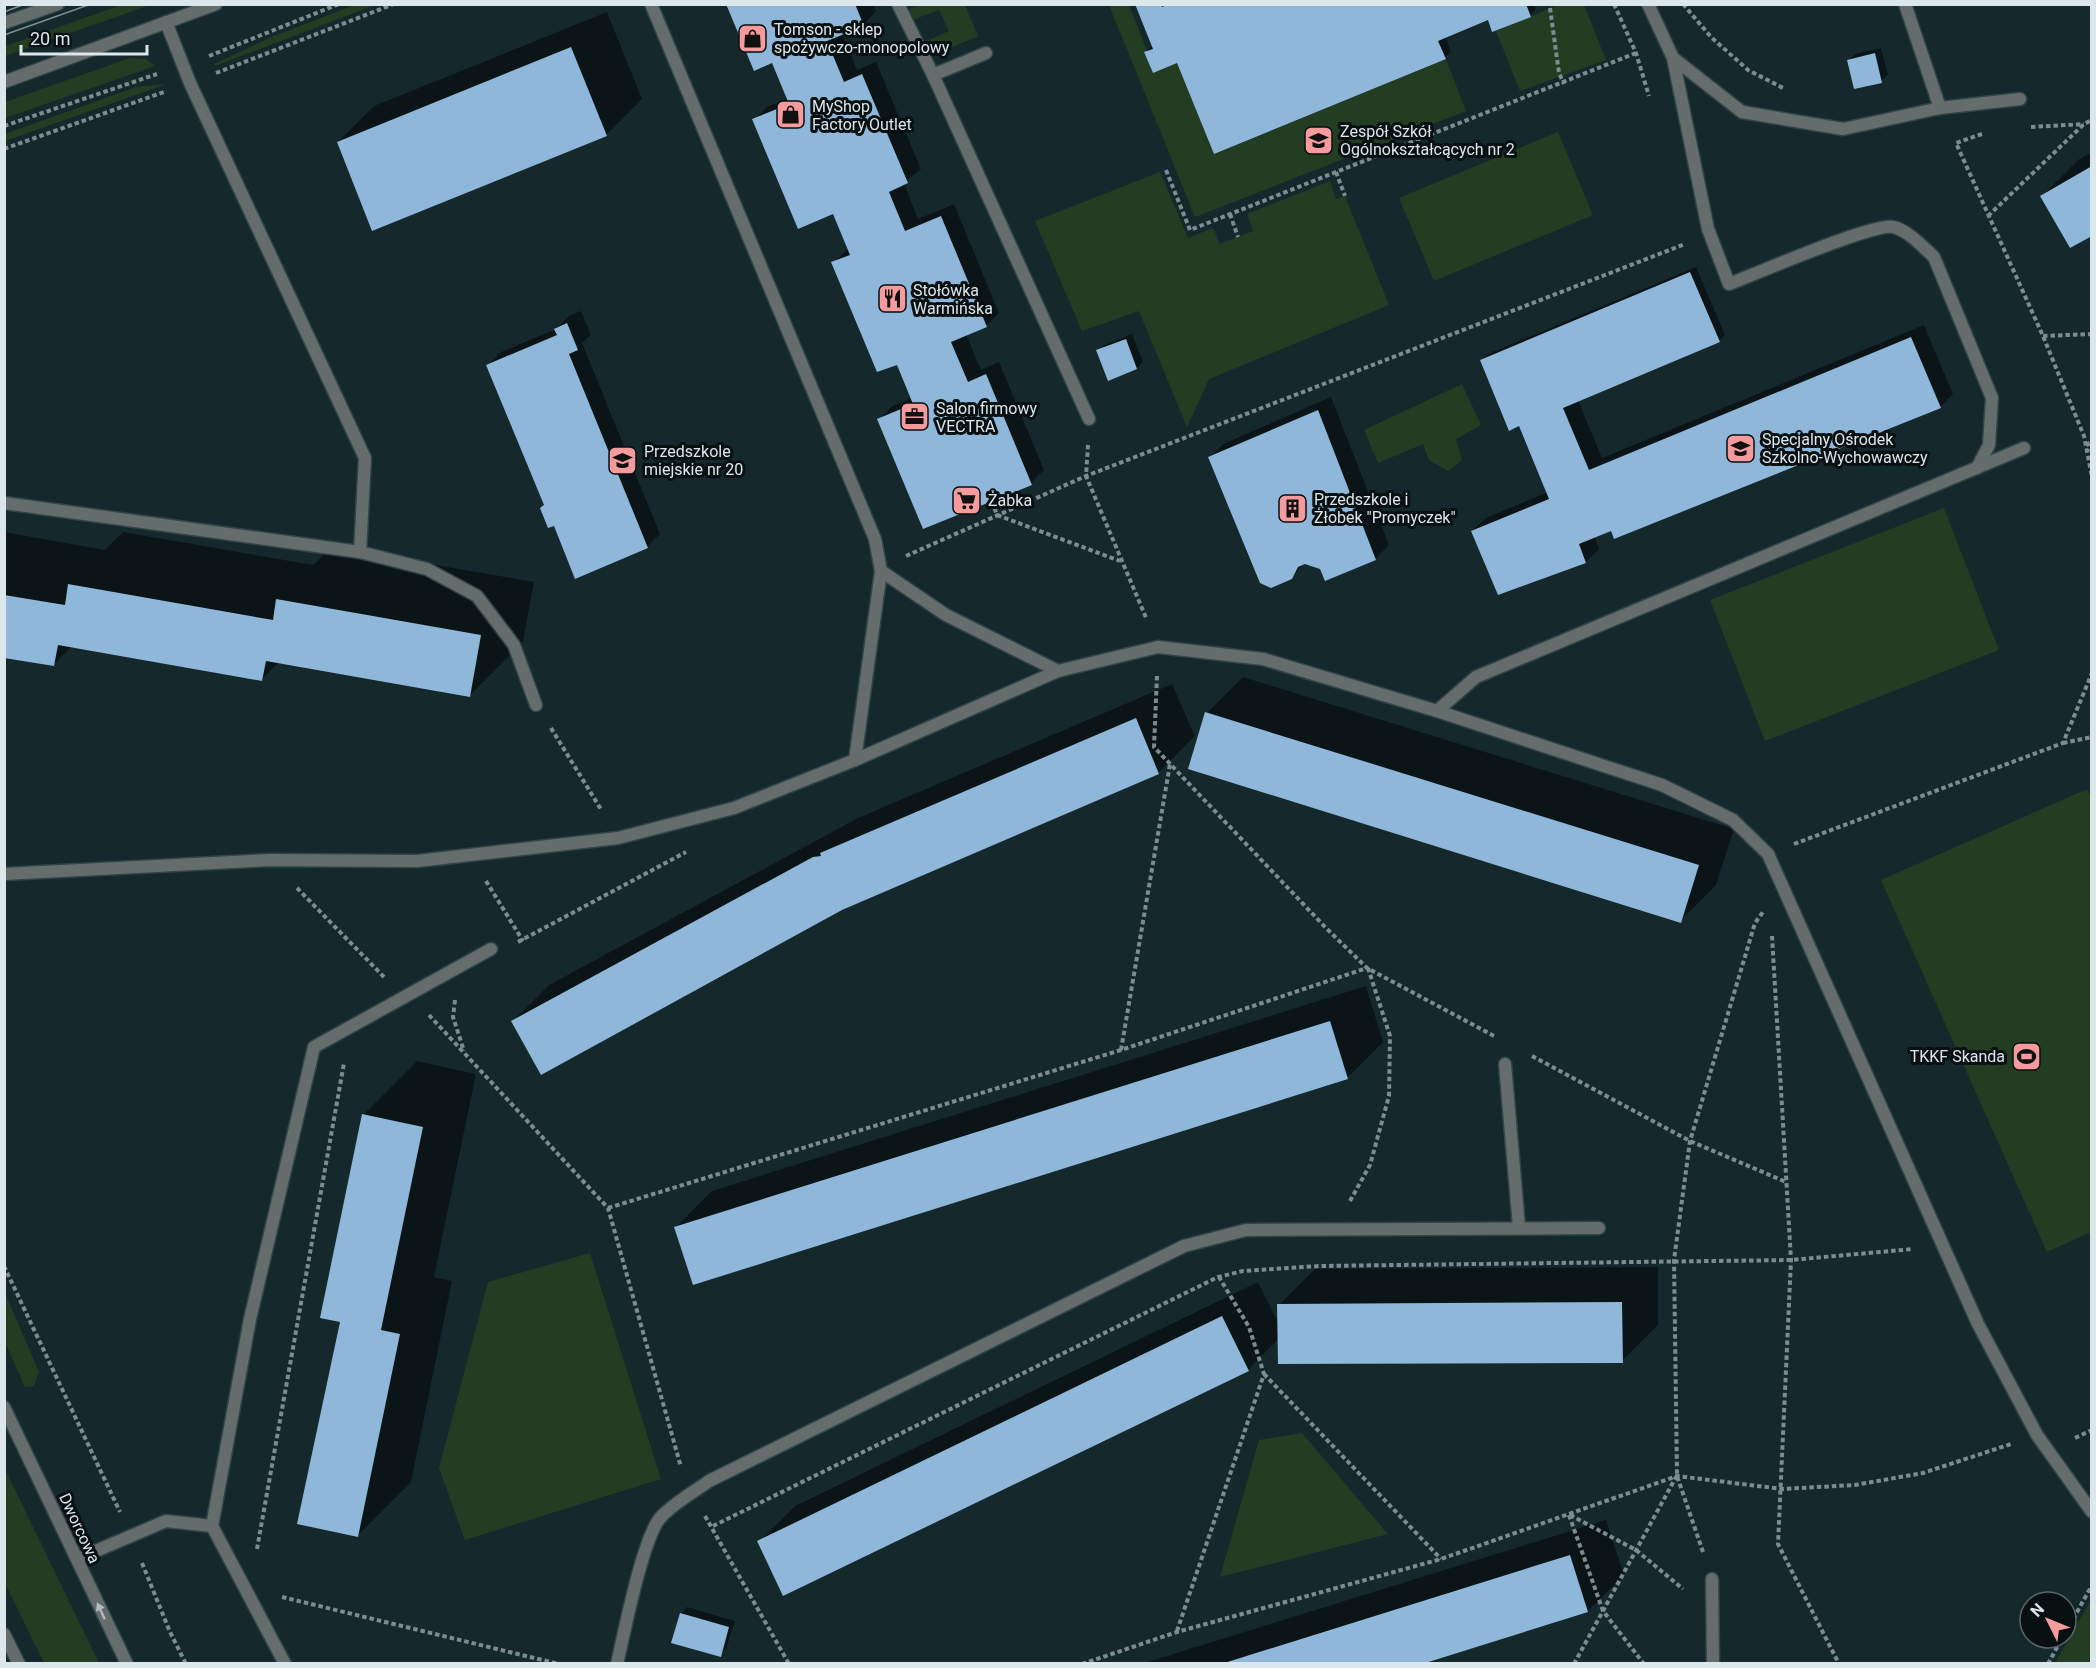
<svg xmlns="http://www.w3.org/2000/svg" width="2096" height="1668" font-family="Roboto,sans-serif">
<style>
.green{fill:#223d22}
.shadow{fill:#0007}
.building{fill:#8eb7d9}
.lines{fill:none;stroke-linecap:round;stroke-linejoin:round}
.service-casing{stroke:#314447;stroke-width:15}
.pedestrian-casing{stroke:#314447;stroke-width:15}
.tertiary-casing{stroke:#314447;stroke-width:15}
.path{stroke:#7c8c90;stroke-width:4;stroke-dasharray:4.5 3;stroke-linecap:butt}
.service{stroke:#646d6b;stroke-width:12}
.pedestrian{stroke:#646d6b;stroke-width:12}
.tertiary{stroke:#646d6b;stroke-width:12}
.tram{stroke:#7e8d91;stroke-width:1.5}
.oneway{fill:#b1bcbe}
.labels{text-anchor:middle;stroke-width:6;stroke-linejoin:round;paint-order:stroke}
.poi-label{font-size:16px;fill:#dbe7ea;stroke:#081012;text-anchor:start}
.street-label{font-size:16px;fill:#dbe7ea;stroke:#081012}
</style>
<rect width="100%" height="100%" fill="#15292d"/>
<g class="green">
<polygon points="357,4 375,5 215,66 214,64 269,38"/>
<polygon points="121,5 150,5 5,56 5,46"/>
<polygon points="919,5 965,5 978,36 948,49 926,45 924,42 949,31 939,10 912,20 909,15 911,8"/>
<polygon points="1109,5 1129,5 1147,51 1144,53 1153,73 1177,63 1214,154 1446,59 1466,111 1195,217"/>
<polygon points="1558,5 1584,5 1606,60 1520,91 1496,31"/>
<polygon points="130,58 146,59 155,66 5,118 5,102"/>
<polygon points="167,84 5,141 5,134 136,87"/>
<polygon points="1558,132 1593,215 1434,281 1399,198"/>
<polygon points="1160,172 1188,238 1213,228 1220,244 1253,231 1247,214 1330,181 1336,199 1345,196 1389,305 1209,379 1187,427 1139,311 1082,331 1035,221"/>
<polygon points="1462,384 1481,425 1456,439 1462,460 1448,471 1429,460 1423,444 1378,463 1364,430"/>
<polygon points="1944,508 1999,650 1765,741 1710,600"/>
<polygon points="2087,789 2092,799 2091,1232 2047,1252 1881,880"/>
<polygon points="590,1253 661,1479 465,1540 439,1468 488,1282"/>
<polygon points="5,1293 39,1372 34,1386 25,1387 5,1342"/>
<polygon points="1302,1433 1388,1534 1220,1577 1259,1440"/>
<polygon points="4,1467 99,1663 44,1663 5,1583"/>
<polygon points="2091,1600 2091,1663 2055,1663"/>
</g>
<g class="shadow">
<polygon points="728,4 873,4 876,11 863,25 842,33 857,70 876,62 921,169 904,183 918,219 954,204 999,313 986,326 966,334 981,370 999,362 1044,470 1031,483 879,420 892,406 912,398 898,363 833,263 849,248 834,212 754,120 767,107 788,98 773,61"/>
<polygon points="1136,4 1534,4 1536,9 1530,15 1489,18 1445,36 1451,52 1445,58 1178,61 1146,53 1153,45"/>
<polygon points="607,12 642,99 606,135 338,142 374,106"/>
<polygon points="1881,48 1888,75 1881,81 1849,60 1855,54"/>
<polygon points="2092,152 2092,234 2042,196 2078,160"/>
<polygon points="1696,267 1725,335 1719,341 1578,400 1602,458 1924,325 1953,394 1940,407 1594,536 1599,549 1586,562 1499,593 1472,531 1486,518 1548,492 1520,425 1481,360 1488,354"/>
<polygon points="581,311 591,335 582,343 660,534 647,547 545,504 488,365 501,352 556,329 569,316"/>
<polygon points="1132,334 1143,362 1137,368 1098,351 1104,345"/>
<polygon points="1331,397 1389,545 1376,558 1326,579 1321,567 1305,563 1291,578 1210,458 1223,444"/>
<polygon points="4,532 105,550 123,532 313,565 331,547 534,582 523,642 470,695 279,662 261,680 72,646 53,665 4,656"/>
<polygon points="1243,677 1734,829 1716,885 1680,921 1207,713"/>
<polygon points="1172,684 1195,736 1159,772 842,910 513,1021 549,985 858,818"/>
<polygon points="1366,986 1383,1042 1347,1078 676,1227 712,1191"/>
<polygon points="417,1061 476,1074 434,1277 452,1281 411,1482 357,1536 342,1321 363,1115"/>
<polygon points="1658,1267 1658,1325 1622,1361 1279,1338 1248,1370 759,1542 795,1506 1258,1282 1279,1324 1279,1305 1315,1269"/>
<polygon points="1606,1520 1624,1575 1588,1611 1417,1664 1141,1664"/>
<polygon points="687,1607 735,1621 726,1649 720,1655 681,1614"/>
</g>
<g class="building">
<polygon points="726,4 855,4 864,26 827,41 844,82 862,74 908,183 889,192 905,231 941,216 987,327 951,342 968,382 986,374 1032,485 923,529 877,419 913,404 897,365 877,372 831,262 850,255 833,214 798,229 752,119 789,104 772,63 754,71"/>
<polygon points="1135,4 1161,4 1162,7 1168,4 1526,4 1531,17 1492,32 1488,20 1438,41 1446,59 1214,154 1177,63 1153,73 1144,52 1153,49"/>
<polygon points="571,47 607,136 372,231 337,142"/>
<polygon points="1875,53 1882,83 1854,89 1847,60"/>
<polygon points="2092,166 2092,236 2070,248 2040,196"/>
<polygon points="1690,272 1720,342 1563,408 1589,470 1911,337 1941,408 1614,539 1611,531 1579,544 1586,563 1498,595 1471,531 1549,499 1519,426 1509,431 1480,360"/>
<polygon points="567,323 578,350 569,354 648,548 575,579 554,526 548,528 540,508 544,505 486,365 557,335 554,329"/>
<polygon points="1126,339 1137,369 1108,381 1096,350"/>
<polygon points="1318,410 1376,560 1325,581 1320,569 1305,564 1298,567 1292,579 1271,588 1260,583 1208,457"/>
<polygon points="68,584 273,620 276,599 481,635 470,697 266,661 262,681 58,645 54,666 4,658 4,595 65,605"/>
<polygon points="1205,712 1699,865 1681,923 1188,769"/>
<polygon points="1136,718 1159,774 842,910 541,1075 511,1021 813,857 821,856 820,853"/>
<polygon points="1330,1021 1348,1079 693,1285 674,1227"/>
<polygon points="362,1114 423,1127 381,1330 400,1334 358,1537 297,1524 340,1322 320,1318"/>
<polygon points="1622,1302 1623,1363 1278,1364 1277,1304"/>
<polygon points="1222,1316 1249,1371 783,1596 757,1541"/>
<polygon points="1570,1555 1588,1612 1422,1664 1221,1664"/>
<polygon points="680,1613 729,1627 721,1657 671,1643"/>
</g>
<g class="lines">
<defs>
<g id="service">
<polyline points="651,4 875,539 881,571 855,760"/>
<polyline points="898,4 933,75 1089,419"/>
<path d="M1648,4L1673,58L1708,229L1729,284C1756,274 1872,223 1893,227C1908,230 1924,248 1934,257L1992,398L1989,445L1977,468"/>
<polyline points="1905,4 1940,108"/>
<polyline points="166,22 190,83 365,458 360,552"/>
<polyline points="4,23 58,4"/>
<polyline points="1673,58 1742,112 1843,129 1940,108 2020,99"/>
<polyline points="933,75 986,53"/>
<polyline points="4,503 360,552 427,569 477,596 514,645 536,705"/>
<polyline points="881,571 946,615 1058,671"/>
<polyline points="1437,711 1476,677 2024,448"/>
<polyline points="1505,1064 1519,1227"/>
<polyline points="77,1559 166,1521 212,1526"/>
<polyline points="1712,1579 1713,1664"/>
<polyline points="285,1664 212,1526 250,1319 314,1047 491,949"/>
<path d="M617,1664C624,1634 643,1536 661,1517C674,1503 694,1492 709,1481L1184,1246L1246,1230L1599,1228"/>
</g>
<polyline id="pedestrian" points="4,874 270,860 417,861 618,838 734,808 855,760 1058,671 1158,647 1263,659 1437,711 1662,785 1733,820 1768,854 1978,1324 2037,1435 2092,1512"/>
<g id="tertiary">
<polyline points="4,82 216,4"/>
<polyline points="4,1407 127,1664"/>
<polyline points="4,1634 19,1664"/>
</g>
</defs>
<use href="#service" class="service-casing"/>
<use href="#pedestrian" class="pedestrian-casing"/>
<use href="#tertiary" class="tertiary-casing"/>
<g class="path">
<polyline points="1614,4 1636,53 1649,96"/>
<polyline points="1683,4 1711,37 1748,70 1785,89"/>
<polyline points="1550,8 1559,73 1564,84"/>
<polyline points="209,56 339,4"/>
<polyline points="216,73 394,4"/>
<polyline points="4,126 157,74"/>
<polyline points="2031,127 2084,124"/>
<polyline points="1982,134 1956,143 2043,336 2084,436 2092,477"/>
<polyline points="4,149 164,92"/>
<polyline points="1166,170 1190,230 1636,53"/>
<polyline points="1336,172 1345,196"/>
<polyline points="1230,214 1238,237"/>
<polyline points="1988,216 2084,124 2092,120"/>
<polyline points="2043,336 2092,334"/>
<polyline points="2087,442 2092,452"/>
<polyline points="1088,445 1086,476 1147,620"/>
<polyline points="992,501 997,515 1120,561"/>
<polyline points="906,556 1086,476 1685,244"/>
<polyline points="1157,676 1154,747 1326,928 1367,968 1496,1037"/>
<polyline points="551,728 602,811"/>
<polyline points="2063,743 2092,737"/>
<polyline points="1794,844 2063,743 2092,673"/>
<polyline points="486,881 523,941"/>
<polyline points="297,888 384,977"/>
<polyline points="1772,936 1791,1260 1778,1544 1839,1664"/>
<polyline points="518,942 686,852"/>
<polyline points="455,1000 453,1017 464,1051"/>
<polyline points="429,1015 608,1208 681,1467"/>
<polyline points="1121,1050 1170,764"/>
<polyline points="1532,1056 1690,1141 1786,1182"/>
<polyline points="1350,1201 1370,1165 1389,1096 1390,1036 1368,968"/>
<polyline points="608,1208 1121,1050 1367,968"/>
<polyline points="4,1266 120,1512"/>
<polyline points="1264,1374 1441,1559"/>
<polyline points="2075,1438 2092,1430"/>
<polyline points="1569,1515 1603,1611 1644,1664"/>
<polyline points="1570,1515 1636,1550 1683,1589"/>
<polyline points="705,1516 789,1664"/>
<polyline points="713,1526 1218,1277 1243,1271 1320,1266 1791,1260 1913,1249"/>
<polyline points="257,1549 344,1063"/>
<polyline points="1703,1552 1677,1476 1674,1260 1690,1141 1755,923 1763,912"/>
<polyline points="142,1563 170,1632 186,1664"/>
<polyline points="282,1597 559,1664"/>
<polyline points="1177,1631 1264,1374 1249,1327 1219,1277"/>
<polyline points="2066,1632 2092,1585"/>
<polyline points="1082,1664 1177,1632 1441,1559 1677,1476 1782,1489 1855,1485 1923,1473 2011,1444"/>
<polyline points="1574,1664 1676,1477"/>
<polyline points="2048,1664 2062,1638"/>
</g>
<use href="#service" class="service"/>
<use href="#pedestrian" class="pedestrian"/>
<use href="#tertiary" class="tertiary"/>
<g class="tram">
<polyline points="4,12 25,4"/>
<polyline points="4,35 91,4"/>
</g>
</g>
<defs><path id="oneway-solid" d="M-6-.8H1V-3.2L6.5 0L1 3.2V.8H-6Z" transform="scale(1.5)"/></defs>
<use class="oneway" href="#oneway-solid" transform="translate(101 1611) rotate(-115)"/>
<defs>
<symbol id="shop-square" viewBox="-11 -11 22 22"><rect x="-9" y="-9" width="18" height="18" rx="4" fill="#f59b9d" stroke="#081012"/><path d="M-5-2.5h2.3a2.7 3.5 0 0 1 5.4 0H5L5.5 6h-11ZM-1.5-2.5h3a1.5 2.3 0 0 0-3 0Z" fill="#111"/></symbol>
<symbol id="school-square" viewBox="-11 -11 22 22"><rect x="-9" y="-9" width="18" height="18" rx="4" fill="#f59b9d" stroke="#081012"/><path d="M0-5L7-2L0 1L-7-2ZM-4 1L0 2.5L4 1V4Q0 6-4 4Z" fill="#111"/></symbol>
<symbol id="restaurant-square" viewBox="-11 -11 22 22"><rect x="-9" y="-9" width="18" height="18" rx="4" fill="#f59b9d" stroke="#081012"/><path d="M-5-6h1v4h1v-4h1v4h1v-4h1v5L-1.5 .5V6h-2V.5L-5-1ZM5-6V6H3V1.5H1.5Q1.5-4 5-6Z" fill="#111"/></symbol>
<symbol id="office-square" viewBox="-11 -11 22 22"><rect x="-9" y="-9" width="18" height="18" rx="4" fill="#f59b9d" stroke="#081012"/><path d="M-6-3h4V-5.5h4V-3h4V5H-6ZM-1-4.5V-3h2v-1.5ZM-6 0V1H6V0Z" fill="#111"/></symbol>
<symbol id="supermarket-square" viewBox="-11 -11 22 22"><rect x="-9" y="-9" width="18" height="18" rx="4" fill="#f59b9d" stroke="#081012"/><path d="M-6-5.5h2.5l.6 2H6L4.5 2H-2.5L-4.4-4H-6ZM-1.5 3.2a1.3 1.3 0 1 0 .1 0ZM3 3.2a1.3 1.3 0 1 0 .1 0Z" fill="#111"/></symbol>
<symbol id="building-square" viewBox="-11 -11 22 22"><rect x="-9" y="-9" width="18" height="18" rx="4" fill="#f59b9d" stroke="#081012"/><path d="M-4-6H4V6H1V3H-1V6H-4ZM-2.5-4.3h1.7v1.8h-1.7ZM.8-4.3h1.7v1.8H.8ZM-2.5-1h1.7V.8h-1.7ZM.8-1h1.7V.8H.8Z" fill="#111"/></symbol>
<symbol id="stadium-square" viewBox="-11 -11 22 22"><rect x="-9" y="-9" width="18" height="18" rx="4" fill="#f59b9d" stroke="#081012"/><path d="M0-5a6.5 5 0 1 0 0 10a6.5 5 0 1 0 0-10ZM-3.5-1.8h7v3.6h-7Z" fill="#111"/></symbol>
</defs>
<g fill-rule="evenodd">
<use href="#shop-square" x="736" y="22" width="33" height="33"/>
<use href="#shop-square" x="774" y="98" width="33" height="33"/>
<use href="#school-square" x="1302" y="124" width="33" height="33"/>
<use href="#restaurant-square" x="876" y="282" width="33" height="33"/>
<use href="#office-square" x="898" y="400" width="33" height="33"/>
<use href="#school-square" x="1724" y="432" width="33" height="33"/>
<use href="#school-square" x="606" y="444" width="33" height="33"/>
<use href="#supermarket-square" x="950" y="484" width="33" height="33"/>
<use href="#building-square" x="1276" y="492" width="33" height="33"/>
<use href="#stadium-square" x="2010" y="1040" width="33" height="33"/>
</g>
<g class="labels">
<g class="poi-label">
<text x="774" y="35">Tomson - sklep<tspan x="774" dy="18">spożywczo-monopolowy</tspan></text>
<text x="812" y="112">MyShop<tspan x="812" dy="18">Factory Outlet</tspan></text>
<text x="1340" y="137">Zespół Szkół<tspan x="1340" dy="18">Ogólnokształcących nr 2</tspan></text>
<text x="913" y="296">Stołówka<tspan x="913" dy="18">Warmińska</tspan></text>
<text x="936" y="414">Salon firmowy<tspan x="936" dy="18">VECTRA</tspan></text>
<text x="1762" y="445">Specjalny Ośrodek<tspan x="1762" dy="18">Szkolno-Wychowawczy</tspan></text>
<text x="644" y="457">Przedszkole<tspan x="644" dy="18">miejskie nr 20</tspan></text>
<text x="1314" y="505">Przedszkole i<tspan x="1314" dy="18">Żłobek "Promyczek"</tspan></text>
<text x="988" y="506">Żabka</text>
<text x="2005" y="1062" text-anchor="end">TKKF Skanda</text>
</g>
<g class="street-label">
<text transform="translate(80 1528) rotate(65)" y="6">Dworcowa</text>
</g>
</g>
<rect width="2096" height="1668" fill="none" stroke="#dbe7ea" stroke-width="12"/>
<g transform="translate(2048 1620) rotate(313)"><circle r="28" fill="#081012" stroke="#5c6668" stroke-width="1.5"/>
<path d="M0-4.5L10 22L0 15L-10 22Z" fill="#f59b9d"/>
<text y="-9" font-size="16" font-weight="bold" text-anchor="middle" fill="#dbe7ea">N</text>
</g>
<path d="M21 45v9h126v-9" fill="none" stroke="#dbe7ea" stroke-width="3"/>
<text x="30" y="45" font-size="18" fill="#dbe7ea" stroke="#081012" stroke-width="4.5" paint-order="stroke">20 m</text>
</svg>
